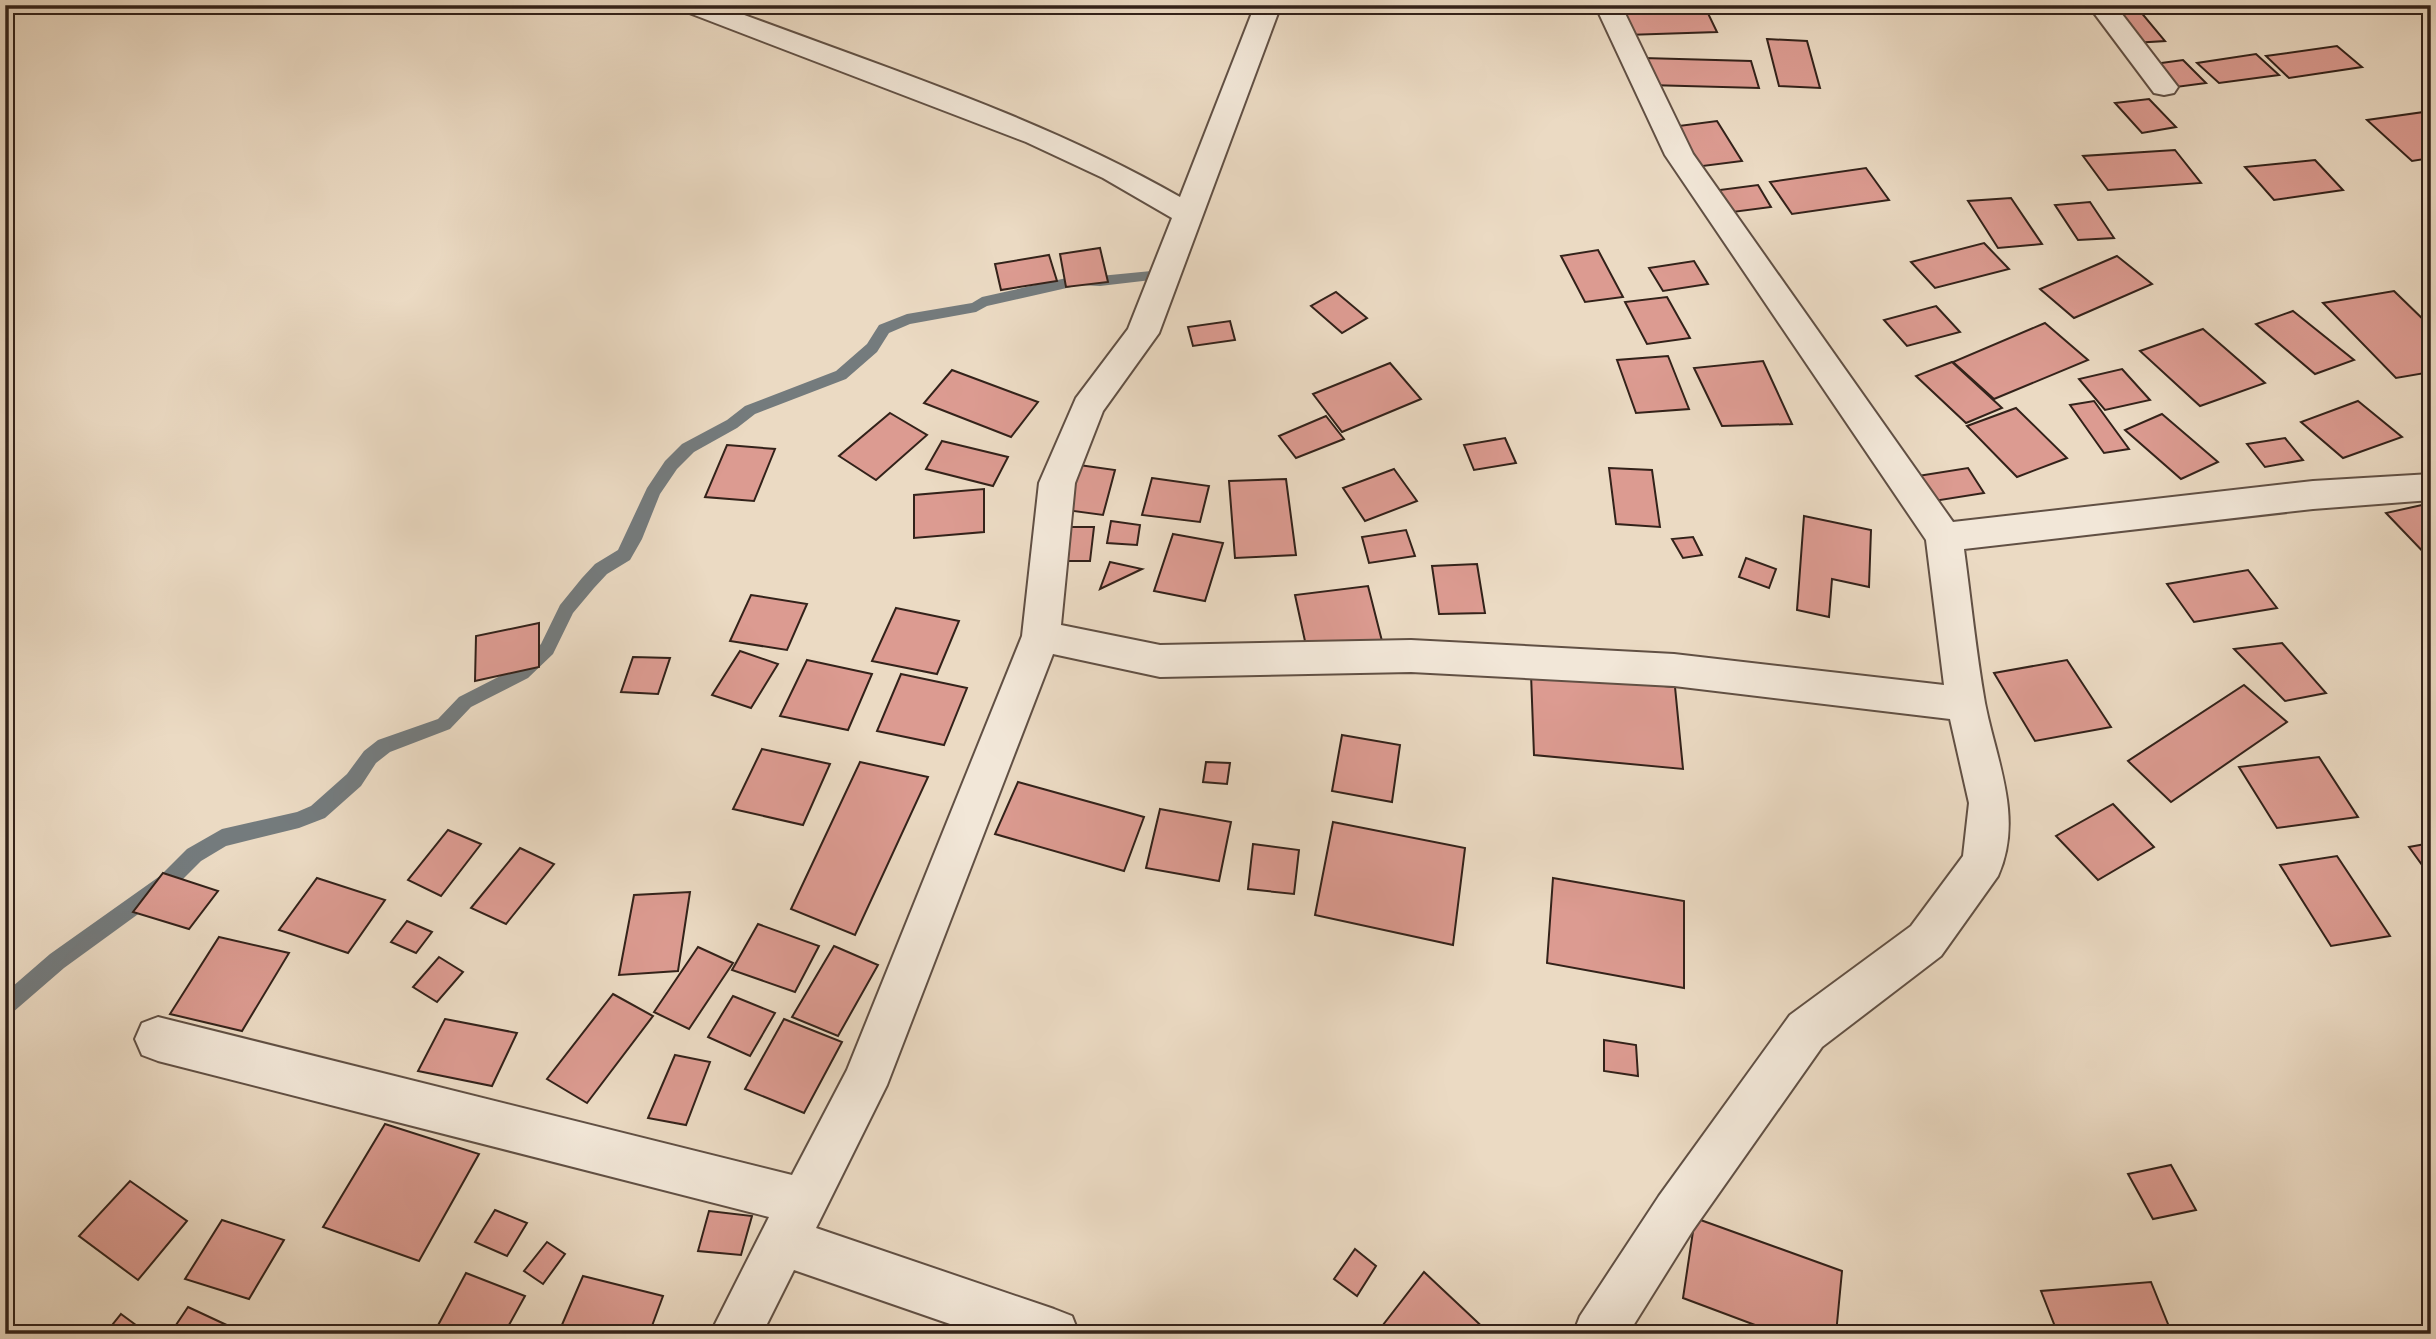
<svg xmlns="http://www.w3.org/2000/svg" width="2436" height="1339" font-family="'IM FELL Great Primer',serif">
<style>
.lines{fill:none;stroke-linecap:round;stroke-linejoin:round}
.stream{fill:#747b7d;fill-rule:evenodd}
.building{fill:#dc9b91;stroke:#33221a;stroke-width:2}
.minor-casing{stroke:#615044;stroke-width:4}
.minor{fill:#f2e7d8;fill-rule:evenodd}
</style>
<rect width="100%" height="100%" fill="#ebdac3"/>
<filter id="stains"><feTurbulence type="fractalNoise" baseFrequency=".00286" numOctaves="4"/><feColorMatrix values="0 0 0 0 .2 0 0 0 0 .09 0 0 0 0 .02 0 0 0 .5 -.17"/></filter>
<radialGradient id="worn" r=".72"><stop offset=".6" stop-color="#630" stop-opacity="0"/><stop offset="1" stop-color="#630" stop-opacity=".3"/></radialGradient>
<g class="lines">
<polygon class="stream" points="1172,269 1177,271 1177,277 1100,286 1080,285 987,306 976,312 910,324 889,333 877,352 846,379 755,414 737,428 694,452 677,469 660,494 642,539 630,560 607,574 594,588 573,613 553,654 528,678 471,707 450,729 390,752 376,763 361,786 325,818 299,828 226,846 201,861 174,888 64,968 12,1013 5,1016 5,993 50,954 160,876 187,849 222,829 297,812 311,806 347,774 364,751 378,740 438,719 459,697 516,668 541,644 560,605 582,578 595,564 618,550 647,488 665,461 682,444 727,420 745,406 836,371 867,344 879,325 907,314 972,303 982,297 1080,275 1100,276"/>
</g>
<g class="building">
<polygon points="1615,5 1704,5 1717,32 1626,35"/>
<polygon points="2108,5 2135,5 2165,41 2133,43"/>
<polygon points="1767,39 1807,41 1820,88 1779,86"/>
<polygon points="2337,46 2362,67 2289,78 2266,56"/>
<polygon points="2256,54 2279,75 2219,83 2197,63"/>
<polygon points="1643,58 1751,61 1759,88 1648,85"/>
<polygon points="2183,60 2206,83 2176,87 2154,64"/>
<polygon points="2149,99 2176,127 2142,133 2115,103"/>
<polygon points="2431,111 2431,158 2412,161 2367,120"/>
<polygon points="1717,121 1742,161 1695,167 1671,127"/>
<polygon points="2175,150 2201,183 2108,190 2083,156"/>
<polygon points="2315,160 2343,190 2274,200 2245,167"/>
<polygon points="1866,168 1889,200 1792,214 1770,182"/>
<polygon points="1758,185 1771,207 1725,213 1712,191"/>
<polygon points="2011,198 2042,244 1998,248 1968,201"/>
<polygon points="2090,202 2114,238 2078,240 2055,205"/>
<polygon points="1984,243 2009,269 1935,288 1911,262"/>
<polygon points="1100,248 1108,282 1066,287 1060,254"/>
<polygon points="1598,250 1623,297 1585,302 1561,256"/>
<polygon points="1049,255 1057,281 1001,290 995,264"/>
<polygon points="2117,256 2152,284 2074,318 2040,289"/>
<polygon points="1694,261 1708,284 1663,291 1649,268"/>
<polygon points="2394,291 2431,327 2431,372 2396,378 2323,303"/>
<polygon points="1336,292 1367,318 1342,333 1311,306"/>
<polygon points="1667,297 1690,338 1647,344 1625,302"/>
<polygon points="1936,306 1960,332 1907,346 1884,320"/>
<polygon points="2293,311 2354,360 2315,374 2256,324"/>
<polygon points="1230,321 1235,340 1193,346 1188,327"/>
<polygon points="2045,323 2088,360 1994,399 1953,362"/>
<polygon points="2203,329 2265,383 2200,406 2140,351"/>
<polygon points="1668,356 1689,409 1636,413 1617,360"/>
<polygon points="1763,361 1792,424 1722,426 1694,368"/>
<polygon points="1952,362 2002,408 1966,423 1916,376"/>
<polygon points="1390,363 1421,399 1342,432 1313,394"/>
<polygon points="2122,369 2150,400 2105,410 2079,379"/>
<polygon points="952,370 1038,402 1011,437 924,403"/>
<polygon points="2094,401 2129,449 2104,453 2070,405"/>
<polygon points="2358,401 2402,437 2343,458 2301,422"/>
<polygon points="2016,408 2067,458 2017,477 1967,426"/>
<polygon points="890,413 927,435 876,480 839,456"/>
<polygon points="2162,414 2218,462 2181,479 2125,430"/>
<polygon points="1326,416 1344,439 1296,458 1279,436"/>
<polygon points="1505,438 1516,463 1474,470 1464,445"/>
<polygon points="2285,438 2303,460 2265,467 2247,444"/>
<polygon points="942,441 1008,457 993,486 926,469"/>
<polygon points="727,445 775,449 754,501 705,497"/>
<polygon points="1079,465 1115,470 1103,515 1066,510"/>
<polygon points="1609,468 1652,470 1660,527 1616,524"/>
<polygon points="1968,468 1984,493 1934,501 1918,476"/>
<polygon points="1394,469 1417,501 1365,521 1343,488"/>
<polygon points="1152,478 1209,486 1200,522 1142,515"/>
<polygon points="1286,479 1296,555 1235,558 1229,481"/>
<polygon points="984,489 984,532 914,538 914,495"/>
<polygon points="2431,503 2431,560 2386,513"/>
<polygon points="1804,516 1871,530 1869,587 1832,579 1829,617 1797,610"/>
<polygon points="1111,521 1140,525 1137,545 1107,543"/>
<polygon points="1068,527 1094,527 1090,561 1064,561"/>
<polygon points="1406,530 1415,556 1369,563 1362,537"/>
<polygon points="1173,534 1223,543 1205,601 1154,591"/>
<polygon points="1693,537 1702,555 1683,558 1672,539"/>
<polygon points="1746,558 1776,569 1769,588 1739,577"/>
<polygon points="1110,562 1142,569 1100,589"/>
<polygon points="1477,564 1485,613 1439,614 1432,566"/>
<polygon points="2248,570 2277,608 2194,622 2167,584"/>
<polygon points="1368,586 1383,645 1308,655 1295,595"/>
<polygon points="751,595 807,604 787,650 730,641"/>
<polygon points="896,608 959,621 937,674 872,661"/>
<polygon points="539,623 539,667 475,681 476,636"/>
<polygon points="2282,643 2326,693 2285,701 2234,649"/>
<polygon points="740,651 778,664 751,708 712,695"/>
<polygon points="633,657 670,658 658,694 621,692"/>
<polygon points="807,660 872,674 848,730 780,716"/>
<polygon points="2067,660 2111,727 2035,741 1994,673"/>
<polygon points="901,674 967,688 944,745 877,731"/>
<polygon points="1531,674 1675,687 1683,769 1534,755"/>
<polygon points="2244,685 2287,722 2171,802 2128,761"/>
<polygon points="1342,735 1400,745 1392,802 1332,791"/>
<polygon points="762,749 830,764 803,825 733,809"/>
<polygon points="2319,757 2358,817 2277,828 2239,767"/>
<polygon points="860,762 928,777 855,935 791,909"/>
<polygon points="1206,762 1230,763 1227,784 1203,782"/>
<polygon points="1018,782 1144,817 1124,871 995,834"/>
<polygon points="2113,804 2154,847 2098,880 2056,836"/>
<polygon points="1160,809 1231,822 1219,881 1146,868"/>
<polygon points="1333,822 1465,848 1453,945 1315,915"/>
<polygon points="448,830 481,844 441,896 408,880"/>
<polygon points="2431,843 2431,867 2425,869 2409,847"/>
<polygon points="1253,844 1299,850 1294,894 1248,889"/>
<polygon points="520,848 554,864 506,924 471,908"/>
<polygon points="2337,856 2390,936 2331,946 2280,865"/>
<polygon points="163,873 218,891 189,929 133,912"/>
<polygon points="317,878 385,900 348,953 279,930"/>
<polygon points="1553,878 1684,901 1684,988 1547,963"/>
<polygon points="690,892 678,971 619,975 634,895"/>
<polygon points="407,921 432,932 416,953 391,942"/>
<polygon points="758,924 819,946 795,992 732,970"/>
<polygon points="219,937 289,953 242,1031 170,1014"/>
<polygon points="834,946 878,965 838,1036 792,1017"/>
<polygon points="698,947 733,963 689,1029 654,1012"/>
<polygon points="439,957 463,972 437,1002 413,987"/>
<polygon points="613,994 653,1016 587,1103 547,1079"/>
<polygon points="733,996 775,1013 750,1056 708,1037"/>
<polygon points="445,1019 517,1033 492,1086 418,1071"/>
<polygon points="784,1019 842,1042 804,1113 745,1089"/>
<polygon points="1604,1040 1636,1045 1638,1076 1604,1071"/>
<polygon points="675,1055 710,1062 686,1125 648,1118"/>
<polygon points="385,1124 479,1154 419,1261 323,1227"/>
<polygon points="2171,1165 2196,1210 2153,1219 2128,1174"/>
<polygon points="130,1181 187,1221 138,1280 79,1236"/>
<polygon points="495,1210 527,1223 507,1256 475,1242"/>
<polygon points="709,1211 752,1216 741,1255 698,1251"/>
<polygon points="1695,1218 1842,1271 1836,1334 1779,1334 1683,1298"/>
<polygon points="222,1220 284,1240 249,1299 185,1279"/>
<polygon points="547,1242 565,1254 543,1284 524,1271"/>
<polygon points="1355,1249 1376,1266 1357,1296 1334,1279"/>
<polygon points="1424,1272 1490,1334 1376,1334"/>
<polygon points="466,1273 525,1296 504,1334 451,1334 436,1329"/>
<polygon points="583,1276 663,1296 649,1334 558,1334"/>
<polygon points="2151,1282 2172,1334 2058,1334 2041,1291"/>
<polygon points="188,1307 246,1334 170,1334"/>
<polygon points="121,1314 148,1334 105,1334"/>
</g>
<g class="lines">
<defs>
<g id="minor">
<path d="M680,5H718C873,64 1035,114 1180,197L1255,5H1281L1159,333L1103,411L1075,483L1061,625L1160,645L1411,640L1674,654L1944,685L1926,540L1665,155L1595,5H1621L1693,154L1953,522L2313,481L2431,474V500L2313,509L1964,549C1971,600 1976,652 1985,703C1996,760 2024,818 1998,876L1941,956L1822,1047L1693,1230L1628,1334H1573L1580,1316L1659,1196L1790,1015L1911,926L1963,856L1969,803L1950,719L1674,686L1411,672L1160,677L1053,654L887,1085L816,1228L1054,1309L1072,1316L1079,1334H979L794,1270L762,1334H710L769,1217L158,1061L142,1055L135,1039L142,1023L158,1017L792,1175L847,1070L1022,636L1039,483L1076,398L1128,329L1172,218L1103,178L1026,142L684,11Z"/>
<polygon points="2088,5 2115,5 2178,87 2174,93 2164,95 2154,93"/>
</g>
</defs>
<use href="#minor" class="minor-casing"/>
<use href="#minor" class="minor"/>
</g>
<rect width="2436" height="1339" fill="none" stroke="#ebdac3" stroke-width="28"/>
<rect x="7" y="7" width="2422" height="1325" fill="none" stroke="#33221a" stroke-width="3.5"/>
<rect x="14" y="14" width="2408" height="1311" fill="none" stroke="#33221a" stroke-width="2"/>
<rect width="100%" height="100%" filter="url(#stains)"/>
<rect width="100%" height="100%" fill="url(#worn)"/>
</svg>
